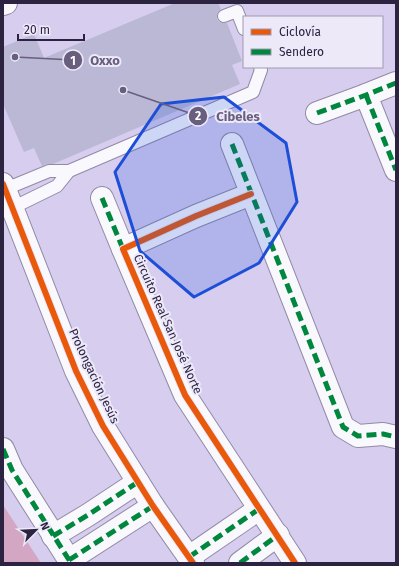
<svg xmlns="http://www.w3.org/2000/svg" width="399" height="566" font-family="'Fira Sans',sans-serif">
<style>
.green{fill:#d3a6c4}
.building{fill:#bab8d5}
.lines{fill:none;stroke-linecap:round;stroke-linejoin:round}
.service-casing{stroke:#928aa6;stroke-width:14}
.minor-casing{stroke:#928aa6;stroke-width:24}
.tertiary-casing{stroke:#928aa6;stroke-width:24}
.service{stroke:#f9f8fd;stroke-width:12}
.minor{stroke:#f9f8fd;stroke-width:22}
.tertiary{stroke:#f9f8fd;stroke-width:22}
.quiet{stroke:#00873e;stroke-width:5;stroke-dasharray:10 5;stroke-linecap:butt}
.cycleway-casing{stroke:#ede9f9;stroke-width:8}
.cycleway{stroke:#e8590c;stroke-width:6}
.marked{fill:#1d4ed8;fill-opacity:0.2;stroke:#1d4ed8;stroke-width:3;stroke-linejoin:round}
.labels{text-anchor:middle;stroke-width:4;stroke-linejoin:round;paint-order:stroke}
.street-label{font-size:12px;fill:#2c2341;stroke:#ede9f9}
.leader{fill:none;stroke:#685e7e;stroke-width:1.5}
.callout-dot{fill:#685e7e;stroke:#ede9f9;stroke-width:1.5}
.mark-label{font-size:12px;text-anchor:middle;font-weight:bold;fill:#fff}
.callout-label{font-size:13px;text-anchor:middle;font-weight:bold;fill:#685e7e;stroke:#ede9f9;stroke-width:4;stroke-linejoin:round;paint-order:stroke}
</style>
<rect width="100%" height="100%" fill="#d6cdef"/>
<polygon class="green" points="3,505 41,563 3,563"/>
<polygon class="building" points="175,3 218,3 221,9 218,12 217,14 217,19 219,22 222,23 227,23 242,61 232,65 240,84 53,164 46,164 42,166 34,148 24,152 3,104 3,47 34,34 44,58"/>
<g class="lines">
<defs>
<g id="service">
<polyline points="224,16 237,11 244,29"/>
<polyline points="3,190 49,171 69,171 253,92 261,70 260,67"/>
<polyline points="8,210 57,186 69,171"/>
</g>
<g id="minor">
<polyline points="366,95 396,170"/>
<polyline points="317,113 366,95 396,83"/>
<polyline points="232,144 343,427 358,436 383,434 396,437"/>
<polyline points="251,194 196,216 123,249 185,395 295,563"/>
<polyline points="102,198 123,249"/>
<polyline points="3,449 12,470 71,563"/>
<polyline points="53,536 88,515 138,482"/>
<polyline points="189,557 259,509"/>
<polyline points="69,560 153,506"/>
<polyline points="240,563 278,535"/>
</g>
<g id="tertiary">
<polyline points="3,4 6,3"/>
<polyline points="3,184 76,371 103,426 153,506 193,563"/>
</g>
</defs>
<use href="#service" class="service-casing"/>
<use href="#minor" class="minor-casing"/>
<use href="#tertiary" class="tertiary-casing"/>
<use href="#service" class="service"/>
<use href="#minor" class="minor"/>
<use href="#tertiary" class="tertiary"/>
<g class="quiet">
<polyline points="366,95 396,170"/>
<polyline points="317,113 366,95 396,83"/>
<polyline points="232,144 343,427 358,436 383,434 396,437"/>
<polyline points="102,198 123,249"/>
<polyline points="3,449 12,470 71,563"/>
<polyline points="53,536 88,515 138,482"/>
<polyline points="189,557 259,509"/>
<polyline points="69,560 153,506"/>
<polyline points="240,563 278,535"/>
</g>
<defs>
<g id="cycleway">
<polyline points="3,184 76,371 103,426 153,506 193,563"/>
<polyline points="251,194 196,216 123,249 185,395 295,563"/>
</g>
</defs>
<use href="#cycleway" class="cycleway-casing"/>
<use href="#cycleway" class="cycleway"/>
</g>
<path class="marked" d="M224,97L286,143L297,202L259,263L194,297L140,251L115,172L161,104Z"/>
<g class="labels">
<g class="street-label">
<text transform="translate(168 324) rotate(66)" y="4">Circuito Real San José Norte</text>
<text transform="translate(94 376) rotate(65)" y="4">Prolongación Jesús</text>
</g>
</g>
<path class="leader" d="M15 57L73 60M123 90L198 116"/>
<g class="callout-dot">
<circle cx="15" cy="57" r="4"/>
<circle cx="123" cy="90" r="4"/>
<circle cx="73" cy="60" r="10"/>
<circle cx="198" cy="116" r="10"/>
</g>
<g class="mark-label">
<text x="73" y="65">1</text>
<text x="198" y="120">2</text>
</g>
<g class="callout-label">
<text x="105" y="65">Oxxo</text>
<text x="238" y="121">Cibeles</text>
</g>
<rect width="399" height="566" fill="none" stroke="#2c2341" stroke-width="8"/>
<rect x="243" y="16" width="140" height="52" fill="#ede9f9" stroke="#a09aaf"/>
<rect x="251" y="29" width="20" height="6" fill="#e8590c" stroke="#a09aaf"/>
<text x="279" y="36" font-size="12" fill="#2c2341">Ciclovía</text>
<rect x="251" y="49" width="20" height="6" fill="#00873e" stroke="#a09aaf"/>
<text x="279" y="56" font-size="12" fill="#2c2341">Sendero</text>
<g transform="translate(36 530) rotate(66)" stroke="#ede9f9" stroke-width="3" paint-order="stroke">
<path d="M0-3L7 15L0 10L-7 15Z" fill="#2c2341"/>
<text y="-6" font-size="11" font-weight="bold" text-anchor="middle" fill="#2c2341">N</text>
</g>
<path d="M18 34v6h66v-6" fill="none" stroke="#2c2341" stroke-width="2"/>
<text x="24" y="34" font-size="12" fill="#2c2341" stroke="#ede9f9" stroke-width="3" paint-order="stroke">20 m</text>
</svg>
